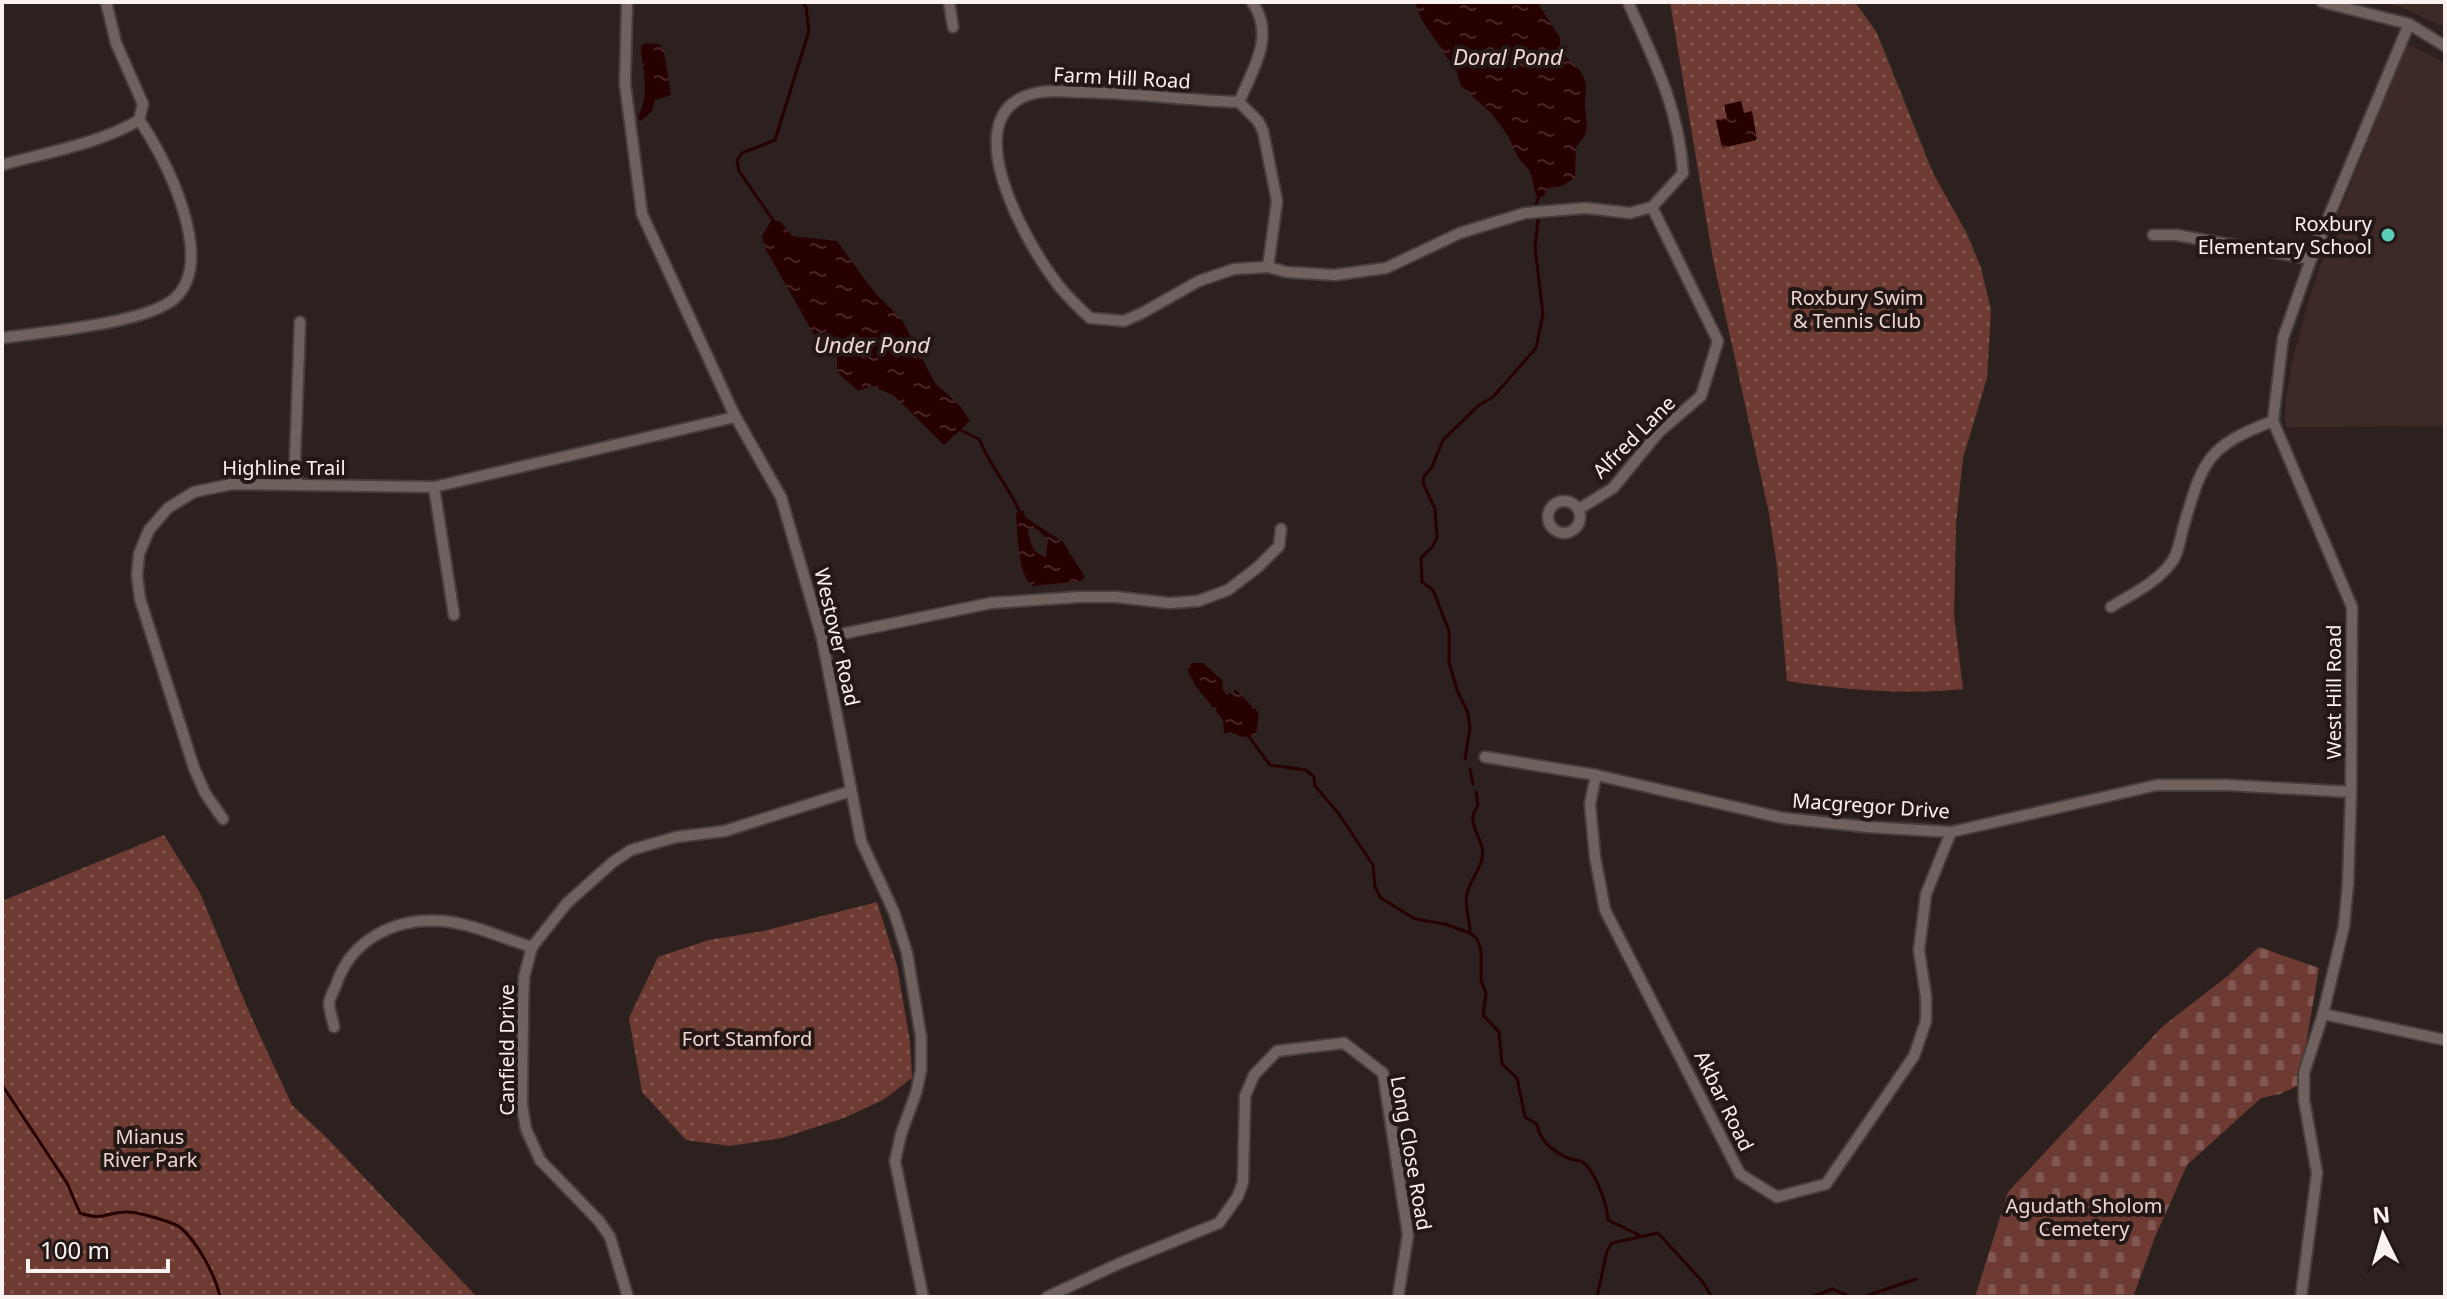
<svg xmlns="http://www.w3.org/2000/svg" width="2447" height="1299" font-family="'Noto Sans',sans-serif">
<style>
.built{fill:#3d2a27}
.cemetery{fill:url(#cemetery-stones)}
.park{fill:url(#park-dots)}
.water{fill:url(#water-ripples);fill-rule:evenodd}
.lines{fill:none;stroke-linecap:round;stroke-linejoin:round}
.stream{stroke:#270100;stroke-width:3}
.minor-casing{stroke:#473d3c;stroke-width:14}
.minor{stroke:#6f615e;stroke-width:10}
.poi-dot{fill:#5bcebb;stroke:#231815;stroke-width:3}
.labels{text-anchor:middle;stroke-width:8;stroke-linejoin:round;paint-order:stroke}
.street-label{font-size:20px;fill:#faf2f0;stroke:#231815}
.poi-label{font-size:20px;fill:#faf2f0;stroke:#231815;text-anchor:end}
.park-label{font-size:20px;fill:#eed5d0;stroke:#231815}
.water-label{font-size:22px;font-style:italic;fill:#f0d7d2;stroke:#231815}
</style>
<defs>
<pattern id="cemetery-stones" width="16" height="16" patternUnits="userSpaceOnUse" patternTransform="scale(2)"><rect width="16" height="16" fill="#6d3b32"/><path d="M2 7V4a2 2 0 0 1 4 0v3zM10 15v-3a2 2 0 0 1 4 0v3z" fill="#835850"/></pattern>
<pattern id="park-dots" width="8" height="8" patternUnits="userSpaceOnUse" patternTransform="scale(2)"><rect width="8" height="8" fill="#6d3b32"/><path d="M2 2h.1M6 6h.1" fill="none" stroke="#835850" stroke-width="1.8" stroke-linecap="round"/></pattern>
<pattern id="water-ripples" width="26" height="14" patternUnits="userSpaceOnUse" patternTransform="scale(2)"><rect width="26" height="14" fill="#270100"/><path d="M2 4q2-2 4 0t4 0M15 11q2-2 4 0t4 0" fill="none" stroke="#472626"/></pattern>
</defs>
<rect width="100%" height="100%" fill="#2d211f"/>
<g class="built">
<polygon points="2381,2 2445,2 2445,27 2401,7"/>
<polygon points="2408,44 2445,63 2445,426 2286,427 2285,409 2291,367 2308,302 2337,218"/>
</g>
<polygon class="cemetery" points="2259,947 2319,968 2299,1085 2280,1094 2261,1098 2187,1165 2155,1237 2133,1297 1975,1297 2008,1192 2163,1026 2229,975"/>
<g class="park">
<path d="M1670,2H1855L1877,33L1933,173L1967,234L1981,268L1991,310L1987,378L1963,458L1956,524L1954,616L1963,689C1904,695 1845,690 1787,681L1777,566L1769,513L1713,259Z"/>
<polygon points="164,835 200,893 250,1014 292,1105 328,1139 477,1297 2,1297 2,901"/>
<polygon points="877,902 897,966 910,1042 912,1078 883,1100 844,1118 782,1138 730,1146 686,1140 642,1092 629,1018 658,957 709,940 763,931"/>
</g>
<g class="water">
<path d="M1415,2H1537L1560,38V52C1569,60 1582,69 1585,81C1587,87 1585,94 1585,100C1584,123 1594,128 1576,147L1575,178L1562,186L1548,188L1543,197L1536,196L1530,171L1519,159L1508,136L1493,115L1461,86L1457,72L1421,19Z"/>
<path d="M646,43L659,44L664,51L671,95L655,100L652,111L640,122L638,117C651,92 642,72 641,46Z"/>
<polygon points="1741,101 1744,113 1752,111 1757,140 1722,148 1716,120 1727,118 1724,105"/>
<polygon points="772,219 782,223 792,236 837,241 875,293 902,320 935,383 960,406 970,421 944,445 893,395 872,386 858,391 837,372 837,359 830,339 817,340 765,248 762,236"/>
<path d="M1019,511H1024L1025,517L1063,542L1085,577L1081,581L1032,586C1017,573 1018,534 1016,514ZM1031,528L1037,529L1048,540L1046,557C1033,554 1030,543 1028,531Z"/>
<polygon points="1192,663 1203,663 1223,681 1222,689 1227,695 1236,690 1259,713 1256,735 1242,737 1231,732 1224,734 1223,720 1195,685 1187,669"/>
</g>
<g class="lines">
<g class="stream">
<polyline points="1536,204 1539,196"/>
<polyline points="773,220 739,171 737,160 742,153 775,140 809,31 806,7 802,2"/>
<path d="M958,429L979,439C990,467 1010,487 1020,513"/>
<path d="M1246,733L1270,765L1306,770L1314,777L1315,786L1339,814L1373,865L1375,887L1381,898L1415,919L1445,924L1470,933L1477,939L1481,950V980L1486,993L1483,1015L1499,1032L1502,1064L1517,1078L1525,1117L1537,1124C1539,1141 1555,1153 1570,1159C1574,1160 1579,1160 1583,1162C1596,1173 1607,1204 1608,1220L1639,1235"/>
<polyline points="1465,759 1470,728 1468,713 1457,690 1449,662 1449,631 1433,590 1422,582 1421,558 1433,546 1437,537 1435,509 1423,483 1424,476 1432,467 1443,440 1479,405 1493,397 1536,348 1543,314 1535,247 1538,220"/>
<polyline points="1470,769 1473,784"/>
<path d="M1470,932C1470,920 1464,906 1467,894C1470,878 1486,865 1482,847C1478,832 1466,820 1478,806L1476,792"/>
<path d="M2,1085L67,1183L80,1213C105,1222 106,1211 128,1212C138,1212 174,1222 181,1228C197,1242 216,1276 220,1297"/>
<polyline points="1597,1297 1607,1251 1612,1243 1658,1233 1702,1281 1712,1297"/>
<polyline points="1811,1297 1833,1289 1850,1297"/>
<polyline points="1863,1297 1916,1279"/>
</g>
<defs>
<g id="minor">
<polyline points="106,2 116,43 143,104 139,120"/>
<polyline points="627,2 625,84 642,214 734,414 781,497 822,638 861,841 894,912 907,953 921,1037 921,1070 916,1093 901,1134 895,1161 923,1297"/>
<polyline points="949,2 953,27"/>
<polyline points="2322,2 2409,24 2445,46"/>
<path d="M1239,102C1186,100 1133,93 1080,92C1064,92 1047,89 1032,94C954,115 1025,240 1053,278C1063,293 1077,306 1090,318L1124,321L1142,313L1199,281L1234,269L1268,267L1286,272L1335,275L1386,268L1460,233L1525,213L1586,208L1630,213L1652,207L1683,173C1679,108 1654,60 1628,2"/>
<polyline points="1239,102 1258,121 1263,131 1277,201 1268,267"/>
<path d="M1239,102C1253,69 1276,35 1252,2"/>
<path d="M2,165C44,153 102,143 139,120"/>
<polyline points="2153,235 2176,235 2311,259"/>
<path d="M2,338C42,332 144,324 174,299C218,261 165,156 139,120"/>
<polyline points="297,484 295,460 300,322"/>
<polyline points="434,487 454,615"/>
<circle cx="1564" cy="517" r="16"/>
<polyline points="1579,509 1613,488 1658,433 1701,396 1718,341 1652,207"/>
<path d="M2111,607C2132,594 2156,583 2171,563C2178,555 2180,539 2183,528C2203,461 2205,447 2273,421"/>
<polyline points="822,638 991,603 1080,597 1116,597 1169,603 1198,601 1228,590 1258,567 1279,546 1281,529"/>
<polyline points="1485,757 1596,775 1783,818 1868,827 1951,832 2157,785 2227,785 2351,792"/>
<polyline points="1596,775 1590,804 1595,857 1605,910 1740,1174 1777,1197 1826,1184 1914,1056 1926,1021 1926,997 1919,950 1926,894 1951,832"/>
<polyline points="223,819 205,793 194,768 140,599 137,575 139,554 149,530 168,508 194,492 232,484 434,487 735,417"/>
<polyline points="2323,1014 2445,1040"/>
<path d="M334,1027C333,1020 329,1010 329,1003C330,997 334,990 336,985C351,939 396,917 443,921C470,923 505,939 532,947"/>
<polyline points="628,1297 610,1237 599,1221 540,1160 526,1129 522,1105 523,1009 524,977 532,947 567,903 613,862 631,850 676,837 725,831 851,791"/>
<polyline points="1047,1297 1118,1264 1219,1223 1238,1196 1243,1182 1245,1096 1254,1075 1277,1051 1344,1043 1383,1073 1408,1235 1398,1297"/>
<polyline points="2301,1297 2317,1173 2304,1100 2304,1073 2323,1014 2344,926 2348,884 2351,792 2352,607 2273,421 2283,338 2311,259 2409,24"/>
</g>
</defs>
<use href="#minor" class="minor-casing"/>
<use href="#minor" class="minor"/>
</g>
<circle class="poi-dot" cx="2388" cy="235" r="8"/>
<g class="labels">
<g class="street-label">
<text transform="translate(1122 78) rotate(3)" y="7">Farm Hill Road</text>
<text transform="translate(1634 437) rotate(-45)" y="7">Alfred Lane</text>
<text x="284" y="475">Highline Trail</text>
<text transform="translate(837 637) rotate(77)" y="7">Westover Road</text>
<text transform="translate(2334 692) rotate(-90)" y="7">West Hill Road</text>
<text transform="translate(1871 806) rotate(4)" y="7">Macgregor Drive</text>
<text transform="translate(507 1050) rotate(-90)" y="7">Canfield Drive</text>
<text transform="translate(1724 1101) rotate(64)" y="7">Akbar Road</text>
<text transform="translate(1411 1153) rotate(80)" y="7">Long Close Road</text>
</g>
<g class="poi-label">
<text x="2372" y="231">Roxbury<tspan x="2372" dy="23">Elementary School</tspan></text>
</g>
<g class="park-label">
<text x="1857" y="305">Roxbury Swim<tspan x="1857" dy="23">&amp; Tennis Club</tspan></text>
<text x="747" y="1046">Fort Stamford</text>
<text x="150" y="1144">Mianus<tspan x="150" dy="23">River Park</tspan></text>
<text x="2084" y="1213">Agudath Sholom<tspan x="2084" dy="23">Cemetery</tspan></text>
</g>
<g class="water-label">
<text x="1508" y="65">Doral Pond</text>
<text x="872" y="353">Under Pond</text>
</g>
</g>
<rect width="2447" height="1299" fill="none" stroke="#faf2f0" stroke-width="8"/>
<g transform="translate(2383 1235) rotate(355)" stroke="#231815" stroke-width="6" paint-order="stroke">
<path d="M0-6L14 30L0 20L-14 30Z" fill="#faf2f0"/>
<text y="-12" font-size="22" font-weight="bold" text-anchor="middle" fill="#faf2f0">N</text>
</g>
<path d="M28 1259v12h140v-12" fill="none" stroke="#faf2f0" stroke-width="4"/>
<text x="40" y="1259" font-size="24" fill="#faf2f0" stroke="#231815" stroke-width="6" paint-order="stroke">100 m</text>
</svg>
